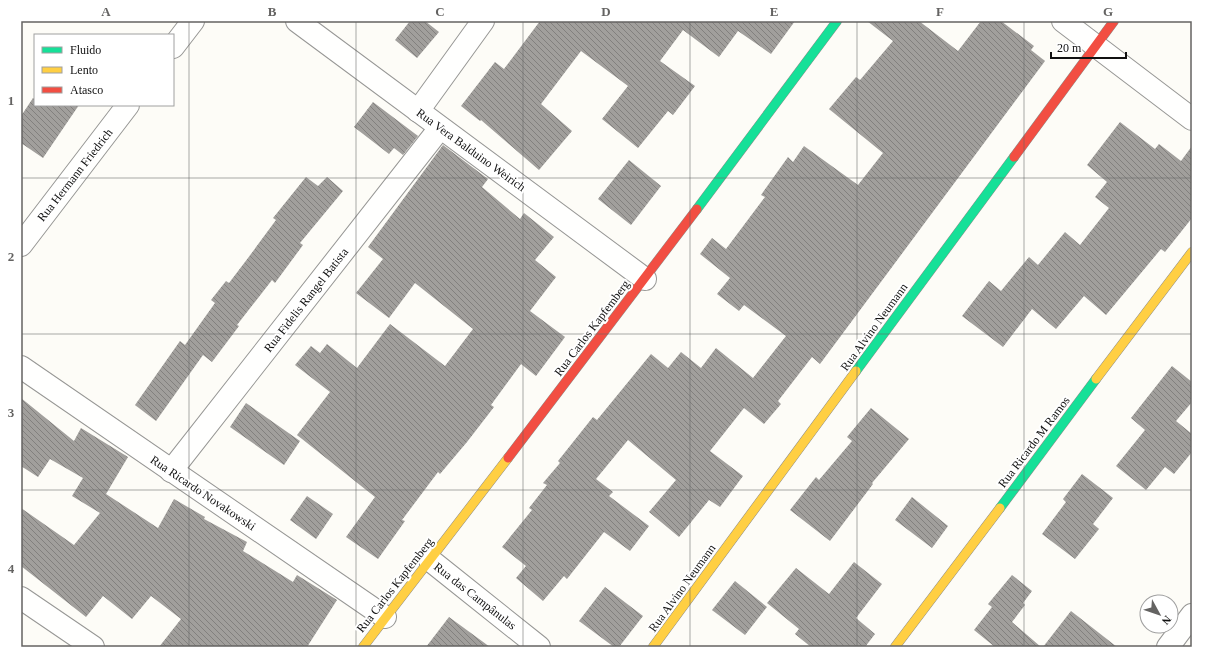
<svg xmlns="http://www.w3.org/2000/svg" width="1213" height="668" font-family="Georgia,serif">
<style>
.building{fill:url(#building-back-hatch)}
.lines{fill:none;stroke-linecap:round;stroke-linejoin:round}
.street-casing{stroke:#979795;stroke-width:24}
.fast-casing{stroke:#8e8d8b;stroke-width:10}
.slow-casing{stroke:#8e8d8b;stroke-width:10}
.jam-casing{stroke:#8e8d8b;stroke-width:10}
.street{stroke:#fffffe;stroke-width:22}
.fast{stroke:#16e098;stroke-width:9}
.slow{stroke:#ffcf43;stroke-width:9}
.jam{stroke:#f24e42;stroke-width:9}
.grid{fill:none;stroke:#646362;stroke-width:1;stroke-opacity:0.55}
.labels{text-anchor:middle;stroke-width:4;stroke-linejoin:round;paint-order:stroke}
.street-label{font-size:12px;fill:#111;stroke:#fff}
.neatline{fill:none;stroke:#646362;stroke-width:1.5}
.grid-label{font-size:13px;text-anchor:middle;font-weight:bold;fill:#646362}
</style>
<defs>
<pattern id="building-back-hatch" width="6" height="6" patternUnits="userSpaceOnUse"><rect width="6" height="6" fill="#a19f9c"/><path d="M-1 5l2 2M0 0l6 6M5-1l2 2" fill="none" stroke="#82807e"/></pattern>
</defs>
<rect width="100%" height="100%" fill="#fdfcf7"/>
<g class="building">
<polygon points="410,21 425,21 439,32 417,58 395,40"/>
<polygon points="540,21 795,21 771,54 738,31 719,57 683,30 660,61 695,86 673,115 668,111 638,148 602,119 628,86 581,51 541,104 572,131 539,170 481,120 480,121 461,106 495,62 504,69"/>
<polygon points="867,21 919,21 958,51 981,21 1001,21 1034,46 1031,50 1045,61 820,364 812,357 778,401 781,404 764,424 744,408 710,451 743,476 720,507 709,500 679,537 649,512 676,480 628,440 596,479 613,492 609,496 649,526 630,551 604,532 567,579 564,576 543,601 516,578 526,566 502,547 532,510 529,508 547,485 543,483 560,463 558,461 593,417 597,420 651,354 668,368 681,352 701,368 716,348 753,378 786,336 744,305 739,311 717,294 730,278 700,254 712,238 726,249 765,197 761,195 788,157 793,162 804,146 858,185 883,153 829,109 856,77 860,80 893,41"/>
<polygon points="33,98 35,99 35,105 79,105 43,158 21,143 21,116"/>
<polygon points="373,102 418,136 403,155 394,148 389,154 354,127"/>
<polygon points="1120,122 1155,149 1159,144 1181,161 1192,146 1192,218 1165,252 1161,249 1106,315 1084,296 1056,329 1032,309 1003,347 962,316 989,281 1001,291 1029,257 1038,265 1065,232 1080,245 1109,208 1095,197 1107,182 1087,165"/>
<polygon points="443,145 488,179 482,187 520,219 524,213 554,237 535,260 556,277 530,311 565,337 536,376 521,364 491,405 494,407 467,442 440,474 438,472 402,520 405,521 378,559 346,537 375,497 297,435 330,392 295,365 311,346 320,353 327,344 357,368 390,324 445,366 473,329 415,283 389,318 356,293 383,259 368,247"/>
<polygon points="629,160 661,186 631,225 598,199"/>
<polygon points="306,177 318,186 327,177 343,191 300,243 303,245 275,283 272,280 237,325 239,326 212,362 203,355 156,421 135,405 180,341 185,345 215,303 211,300 226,281 229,283 248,258 276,220 273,218"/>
<polygon points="1172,366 1192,382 1192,402 1176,421 1192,434 1192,452 1174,474 1165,467 1146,490 1116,466 1145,430 1131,418"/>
<polygon points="21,398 74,441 81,428 128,457 106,494 158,528 174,499 205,517 204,519 247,542 243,551 293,582 297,575 337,600 307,647 159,647 181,619 151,596 132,619 103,596 86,617 21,566 21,508 74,545 100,513 72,496 83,478 50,459 38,477 21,466"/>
<polygon points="246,403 300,441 284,465 230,427"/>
<polygon points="871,408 909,439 872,483 873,484 830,541 790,510 816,477 819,480 852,441 847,437"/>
<polygon points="1082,474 1113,498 1093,524 1099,529 1075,559 1042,534 1066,502 1063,499"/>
<polygon points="307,496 333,514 316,539 290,520"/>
<polygon points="912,497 948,526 932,548 895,520"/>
<polygon points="854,562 882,584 856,618 875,634 865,647 811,647 795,634 799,629 767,603 796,568 829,594"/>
<polygon points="1012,575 1032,591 1023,603 1025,605 1012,622 1041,647 995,647 974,630 992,607 988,604"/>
<polygon points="735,581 767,607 745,635 712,610"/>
<polygon points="605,587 643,616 619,647 614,647 579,621"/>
<polygon points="1071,611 1117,647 1043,647"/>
<polygon points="449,617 490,647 426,647"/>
</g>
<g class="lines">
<defs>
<g id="street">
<polyline points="297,21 645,279"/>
<polyline points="1063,21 1192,119"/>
<polyline points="173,47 193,21"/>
<polyline points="418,111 483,21"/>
<polyline points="21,245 128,105"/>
<polyline points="21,367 385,617"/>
<polyline points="171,471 440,128"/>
<polyline points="430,560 539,647"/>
<polyline points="21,598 93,647"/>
<polyline points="1168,647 1192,615"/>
</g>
<g id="fast">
<polyline points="697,209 837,21"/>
<polyline points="856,371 1014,157"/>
<polyline points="1000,508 1096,379"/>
</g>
<g id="slow">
<polyline points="1096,379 1192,252"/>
<polyline points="363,647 508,458"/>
<polyline points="653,647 856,371"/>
<polyline points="895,647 1000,508"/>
</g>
<g id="jam">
<polyline points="1014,157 1114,21"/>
<polyline points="508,458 697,209"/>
</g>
</defs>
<use href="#street" class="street-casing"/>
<use href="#fast" class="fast-casing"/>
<use href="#slow" class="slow-casing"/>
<use href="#jam" class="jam-casing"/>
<use href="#street" class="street"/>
<use href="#fast" class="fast"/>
<use href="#slow" class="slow"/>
<use href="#jam" class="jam"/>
</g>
<path class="grid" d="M189,21V647M356,21V647M523,21V647M690,21V647M857,21V647M1024,21V647M21,178H1192M21,334H1192M21,490H1192"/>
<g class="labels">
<g class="street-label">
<text transform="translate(471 150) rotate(36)" y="4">Rua Vera Balduino Weirich</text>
<text transform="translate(75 175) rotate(-52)" y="4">Rua Hermann Friedrich</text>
<text transform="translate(306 300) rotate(-52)" y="4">Rua Fidelis Rangel Batista</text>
<text transform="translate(874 327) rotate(-54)" y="4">Rua Alvino Neumann</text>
<text transform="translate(592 328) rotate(-53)" y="4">Rua Carlos Kapfemberg</text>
<text transform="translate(1034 442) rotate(-53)" y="4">Rua Ricardo M Ramos</text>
<text transform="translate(203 493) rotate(34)" y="4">Rua Ricardo Novakowski</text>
<text transform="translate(395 585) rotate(-52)" y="4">Rua Carlos Kapfemberg</text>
<text transform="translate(682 588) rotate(-54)" y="4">Rua Alvino Neumann</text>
<text transform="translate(475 596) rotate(38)" y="4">Rua das Campânulas</text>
</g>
</g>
<rect width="1213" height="668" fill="none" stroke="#ffffff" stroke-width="44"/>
<rect x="34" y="34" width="140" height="72" fill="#ffffff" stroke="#a0a0a0"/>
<rect x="42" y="47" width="20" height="6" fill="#16e098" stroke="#a0a0a0"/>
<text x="70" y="54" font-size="12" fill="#111111">Fluido</text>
<rect x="42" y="67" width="20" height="6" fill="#ffcf43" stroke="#a0a0a0"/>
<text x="70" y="74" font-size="12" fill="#111111">Lento</text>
<rect x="42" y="87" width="20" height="6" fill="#f24e42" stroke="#a0a0a0"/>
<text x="70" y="94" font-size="12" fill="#111111">Atasco</text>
<g transform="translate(1159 614) rotate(130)"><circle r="19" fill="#ffffff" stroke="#a0a0a0"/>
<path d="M0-3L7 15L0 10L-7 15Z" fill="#646362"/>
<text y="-6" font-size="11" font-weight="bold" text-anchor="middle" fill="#111111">N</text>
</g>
<path d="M1051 52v6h75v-6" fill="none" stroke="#111111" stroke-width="2"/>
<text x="1057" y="52" font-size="12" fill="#111111" stroke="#ffffff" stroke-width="3" paint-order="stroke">20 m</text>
<rect x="22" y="22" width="1169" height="624" class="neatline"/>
<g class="grid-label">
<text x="106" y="16">A</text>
<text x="272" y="16">B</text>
<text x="440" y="16">C</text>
<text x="606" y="16">D</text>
<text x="774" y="16">E</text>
<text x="940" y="16">F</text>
<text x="1108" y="16">G</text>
<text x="11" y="105">1</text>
<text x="11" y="261">2</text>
<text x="11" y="417">3</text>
<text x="11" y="573">4</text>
</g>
</svg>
